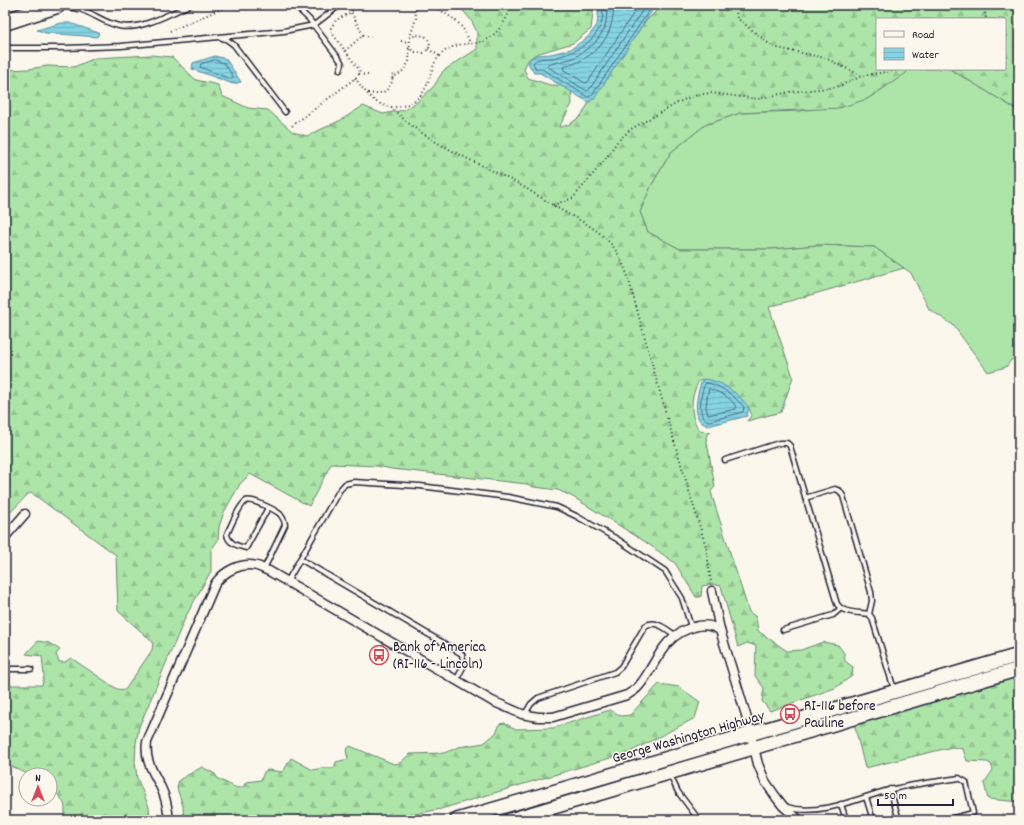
<svg xmlns="http://www.w3.org/2000/svg" width="1024" height="825" font-family="Dekko,sans-serif">
<style>
.grass{fill:#ade5a9;stroke:#688472}
.forest{fill:url(#forest-firs);stroke:#688472}
.water{fill:url(#water-rules);stroke:#5d8ca0}
.lines{fill:none;stroke-linecap:round;stroke-linejoin:round}
.shore{stroke:#4a697e;stroke-width:1}
.service-casing{stroke:#22223b;stroke-width:7}
.minor-casing{stroke:#22223b;stroke-width:11}
.primary-casing{stroke:#22223b;stroke-width:16}
.motorway-casing{stroke:#22223b;stroke-width:19}
.path{stroke:#22223b;stroke-width:2;stroke-dasharray:1 3;stroke-linecap:butt}
.service{stroke:#fbf7ec;stroke-width:4}
.minor{stroke:#fbf7ec;stroke-width:8}
.primary{stroke:#fbf7ec;stroke-width:13}
.motorway{stroke:#fbf7ec;stroke-width:16}
.labels{text-anchor:middle;stroke-width:3;stroke-linejoin:round;paint-order:stroke}
.poi-label{font-size:15px;fill:#22223b;stroke:#fbf7ec;text-anchor:start}
.street-label{font-size:15px;fill:#22223b;stroke:#fbf7ec}
</style>
<defs>
<pattern id="forest-firs" width="22" height="20" patternUnits="userSpaceOnUse"><rect width="22" height="20" fill="#ade5a9"/><path d="M5 1l3.5 6h-7zM16 11l3.5 6h-7z" fill="#95c492"/></pattern>
<pattern id="water-rules" width="6" height="5" patternUnits="userSpaceOnUse"><rect width="6" height="5" fill="#85d3e3"/><path d="M0 2.5h6" fill="none" stroke="#73b5c4"/></pattern>
</defs>
<rect width="100%" height="100%" fill="#fbf7ec"/>
<filter id="ink" filterUnits="userSpaceOnUse"><feTurbulence type="fractalNoise" baseFrequency=".025" numOctaves="2"/><feDisplacementMap in="SourceGraphic" scale="8" xChannelSelector="R" yChannelSelector="G"/><feConvolveMatrix kernelMatrix="1 2 1 2 8 2 1 2 1" color-interpolation-filters="sRGB"/></filter>
<g filter="url(#ink)">
<polygon class="grass" points="909,69 950,69 1019,111 1019,357 1011,360 1006,367 988,372 953,325 929,309 911,273 874,247 818,245 773,249 680,249 648,232 640,212 651,186 671,152 705,125 740,113 801,111 867,99 881,90"/>
<g class="forest">
<path d="M458,5H594L591,29L573,43L536,54L528,60L524,69L528,78L550,85L571,86L572,104L559,127H561L570,124L581,116L593,96L641,26L662,5H1019V111L950,69H1005V19H877V69H909L905,74L867,99L839,108L740,113L705,125L671,152L651,186L640,212L648,232L680,249H773L818,245L874,247L904,268L769,307L793,377L781,412L747,421L751,416C751,413 750,409 748,407C744,399 708,378 699,381C690,396 689,417 700,431L711,432L708,433L706,437L715,487L711,491L712,496L749,612L756,617L758,631L787,651L801,650L823,642L838,645L844,653L845,661L853,667L852,676L835,688L770,711L762,701L764,688L755,676L756,646L747,643L738,647L721,586L713,584L702,586L701,597H696L675,563L644,541L573,497L558,490L534,487L527,484L392,469L377,466L331,464L309,506L250,474L240,484L224,512L219,527L218,540L211,550V571L186,616L139,727L136,743L135,762L137,778L149,807L150,820H62C70,805 61,797 50,788V775H29L5,763V685H42L44,676L42,656L26,654L38,641L49,643L60,650L56,654L59,662H65L71,658L117,689L125,690L152,650L153,642L118,611L116,555L33,494L29,493L7,516V538L5,540V70L29,69L47,66L74,67L95,58L151,55L172,57L196,80L218,85L222,96L248,108L268,110L293,132L307,136L341,120L363,106L383,114L404,110L417,102L434,86L443,71L477,49V32L471,20Z"/>
<polygon points="1019,674 1019,802 988,799 984,783 993,770 991,764 987,762 967,761 963,749 952,747 865,768 854,723"/>
<polygon points="659,684 679,687 700,702 695,718 630,752 441,809 383,820 184,820 183,806 177,788 179,780 202,767 215,774 218,779 237,788 243,787 246,782 261,780 264,772 268,770 283,772 291,758 313,770 322,768 334,768 336,762 348,759 346,750 350,746 394,764 400,763 410,754 444,753 459,747 484,743 496,733 500,724 504,723 516,729 553,728 610,710 621,716 630,715"/>
</g>
<g class="water">
<polygon points="599,5 659,5 652,11 594,99 588,102 540,73 534,73 528,63 531,58 536,55 551,54 571,49 588,37 597,25"/>
<polygon points="61,23 70,23 99,33 97,37 46,33 37,30"/>
<polygon points="215,56 226,59 241,82 233,84 192,69 193,63"/>
<path d="M703,379C722,380 737,393 749,407L747,416L708,426C704,424 699,422 698,417C694,407 698,388 703,379Z"/>
</g>
<g class="lines">
<g class="shore">
<path d="M603,5C603,11 603,21 600,27C592,45 571,54 553,58C546,59 537,57 533,63L536,69H542L588,97L592,95L653,5"/>
<polyline points="608,5 605,28 595,43 574,58 547,65 548,67 587,91 589,90 646,5"/>
<path d="M614,5C613,33 603,49 578,62C573,65 568,65 563,67L564,70L585,83L588,82L639,5"/>
<polygon points="215,60 224,63 233,76 232,79 230,79 200,67 201,64"/>
<path d="M706,383C720,384 735,397 744,407L743,412L709,421C706,420 703,419 702,415C699,407 701,389 706,383Z"/>
<path d="M709,389C718,391 735,399 736,409L708,415L706,407Z"/>
</g>
<defs>
<g id="service">
<polyline points="294,5 309,19 340,60 342,64 340,70"/>
<path d="M61,7C88,6 97,21 119,26C141,31 170,13 190,5"/>
<polyline points="222,38 226,39 234,45 285,112"/>
<polyline points="5,48 65,48 121,46 284,31 314,25 340,5"/>
<path d="M725,460L779,443H787L790,446L837,604C844,614 858,612 869,614L872,618L894,689"/>
<polyline points="805,498 835,489 840,491 843,496 871,592 872,601 869,614"/>
<polyline points="300,559 462,654 464,665 456,681"/>
<path d="M264,569L285,525C285,521 283,518 280,514C275,510 252,498 246,501C239,505 231,526 227,534C228,543 237,546 246,548L268,508"/>
<polyline points="287,582 339,491 345,484 354,482 420,486 508,497 557,507 576,516 617,539 665,571 682,598 691,627"/>
<polyline points="783,630 833,615 840,609"/>
<polyline points="5,669 31,669"/>
<path d="M525,714L531,704L538,698L615,672L621,667L645,626C655,619 666,629 675,635"/>
<polyline points="670,775 678,792 699,820"/>
<polyline points="890,789 899,820"/>
<polyline points="866,797 873,820"/>
<polyline points="841,804 846,820"/>
<path d="M787,807C819,817 858,798 889,790C912,784 936,782 959,778L966,782L973,813L946,820"/>
</g>
<g id="minor">
<polyline points="5,537 25,514"/>
<polyline points="712,591 720,630"/>
<path d="M169,820C168,811 167,803 164,795C157,775 144,765 147,742L215,584C224,571 241,562 257,566C261,567 265,570 269,571L492,701L522,714L538,717H553L627,695C630,693 634,691 637,688C641,684 645,678 648,673C660,653 669,633 694,627C704,624 711,625 720,630L746,715L758,764L765,781L776,797L783,806L799,820"/>
</g>
<g id="primary">
<polyline points="457,820 1019,655"/>
<polyline points="510,820 1019,669"/>
</g>
<polyline id="motorway" points="5,22 57,5"/>
</defs>
<use href="#service" class="service-casing"/>
<use href="#minor" class="minor-casing"/>
<use href="#primary" class="primary-casing"/>
<use href="#motorway" class="motorway-casing"/>
<g class="path">
<polyline points="282,5 288,9"/>
<polyline points="375,5 377,7"/>
<path d="M432,5C452,19 461,19 470,43"/>
<polyline points="735,5 737,18 773,47 825,58 862,76"/>
<polyline points="984,5 986,19"/>
<polyline points="307,10 312,5"/>
<polyline points="170,31 230,5"/>
<polyline points="363,35 371,37"/>
<polyline points="401,41 409,42"/>
<path d="M408,48L415,52L423,53C431,49 432,42 425,36L417,35L410,37"/>
<polyline points="428,49 440,56"/>
<polyline points="345,51 363,35 351,12"/>
<polyline points="359,74 368,75"/>
<path d="M355,78C361,86 367,95 375,101C392,113 416,106 425,89C432,76 431,61 444,52C454,44 464,44 476,43C496,40 505,22 512,5"/>
<polyline points="392,78 402,72 409,62 410,37 416,18 415,5"/>
<polyline points="368,93 377,94 386,91 392,82 393,72"/>
<path d="M391,107C423,141 468,158 509,179C527,188 544,200 561,210C577,219 595,227 607,240C617,249 622,261 627,274L668,421L706,547L711,582"/>
<polyline points="292,126 358,76 360,72 358,68 332,33 331,28 336,20 348,14 360,5"/>
<polyline points="553,205 573,198 604,161 617,142 631,129 683,100 697,95 710,93 758,99 789,92 830,88 839,86 862,76 903,69"/>
</g>
<use href="#service" class="service"/>
<use href="#minor" class="minor"/>
<use href="#primary" class="primary"/>
<use href="#motorway" class="motorway"/>
</g>
</g>
<defs>
<symbol id="bus-ring" viewBox="-11 -11 22 22"><circle r="9.5" fill="#fbf7ec" stroke="#d1495b" stroke-width="1.5"/><path d="M-5-6H5V4H4V6H2V4H-2V6H-4V4H-5ZM-3.5-4V0h7V-4ZM-3.5 1.2v1.5H-2V1.2ZM2 1.2v1.5H3.5V1.2Z" fill="#d1495b"/></symbol>
</defs>
<g fill-rule="evenodd">
<use href="#bus-ring" x="368" y="644" width="22" height="22"/>
<use href="#bus-ring" x="779" y="703" width="22" height="22"/>
</g>
<g class="labels">
<g class="poi-label">
<text x="393" y="651">Bank of America<tspan x="393" dy="17">(RI-116 - Lincoln)</tspan></text>
<text x="804" y="710">RI-116 before<tspan x="804" dy="17">Pauline</tspan></text>
</g>
<g class="street-label">
<text transform="translate(688 736) rotate(-16)" y="5">George Washington Highway</text>
</g>
</g>
<rect width="1024" height="825" fill="none" stroke="#fbf7ec" stroke-width="20"/>
<rect x="10" y="10" width="1004" height="805" fill="none" stroke="#22223b" stroke-width="1.5" filter="url(#ink)"/>
<rect x="876" y="18" width="130" height="52" fill="#fbf7ec" stroke="#a4a2a5"/>
<rect x="884" y="31" width="20" height="6" fill="#fbf7ec" stroke="#a4a2a5"/>
<text x="912" y="38" font-size="12" fill="#22223b">Road</text>
<rect x="884" y="48" width="20" height="12" fill="url(#water-rules)" stroke="#a4a2a5"/>
<text x="912" y="58" font-size="12" fill="#22223b">Water</text>
<g transform="translate(38 787)"><circle r="19" fill="#fbf7ec" stroke="#a4a2a5"/>
<path d="M0-3L7 15L0 10L-7 15Z" fill="#d1495b"/>
<text y="-6" font-size="11" font-weight="bold" text-anchor="middle" fill="#22223b">N</text>
</g>
<path d="M878 799v6h75v-6" fill="none" stroke="#22223b" stroke-width="2"/>
<text x="884" y="799" font-size="12" fill="#22223b" stroke="#fbf7ec" stroke-width="3" paint-order="stroke">50 m</text>
</svg>
